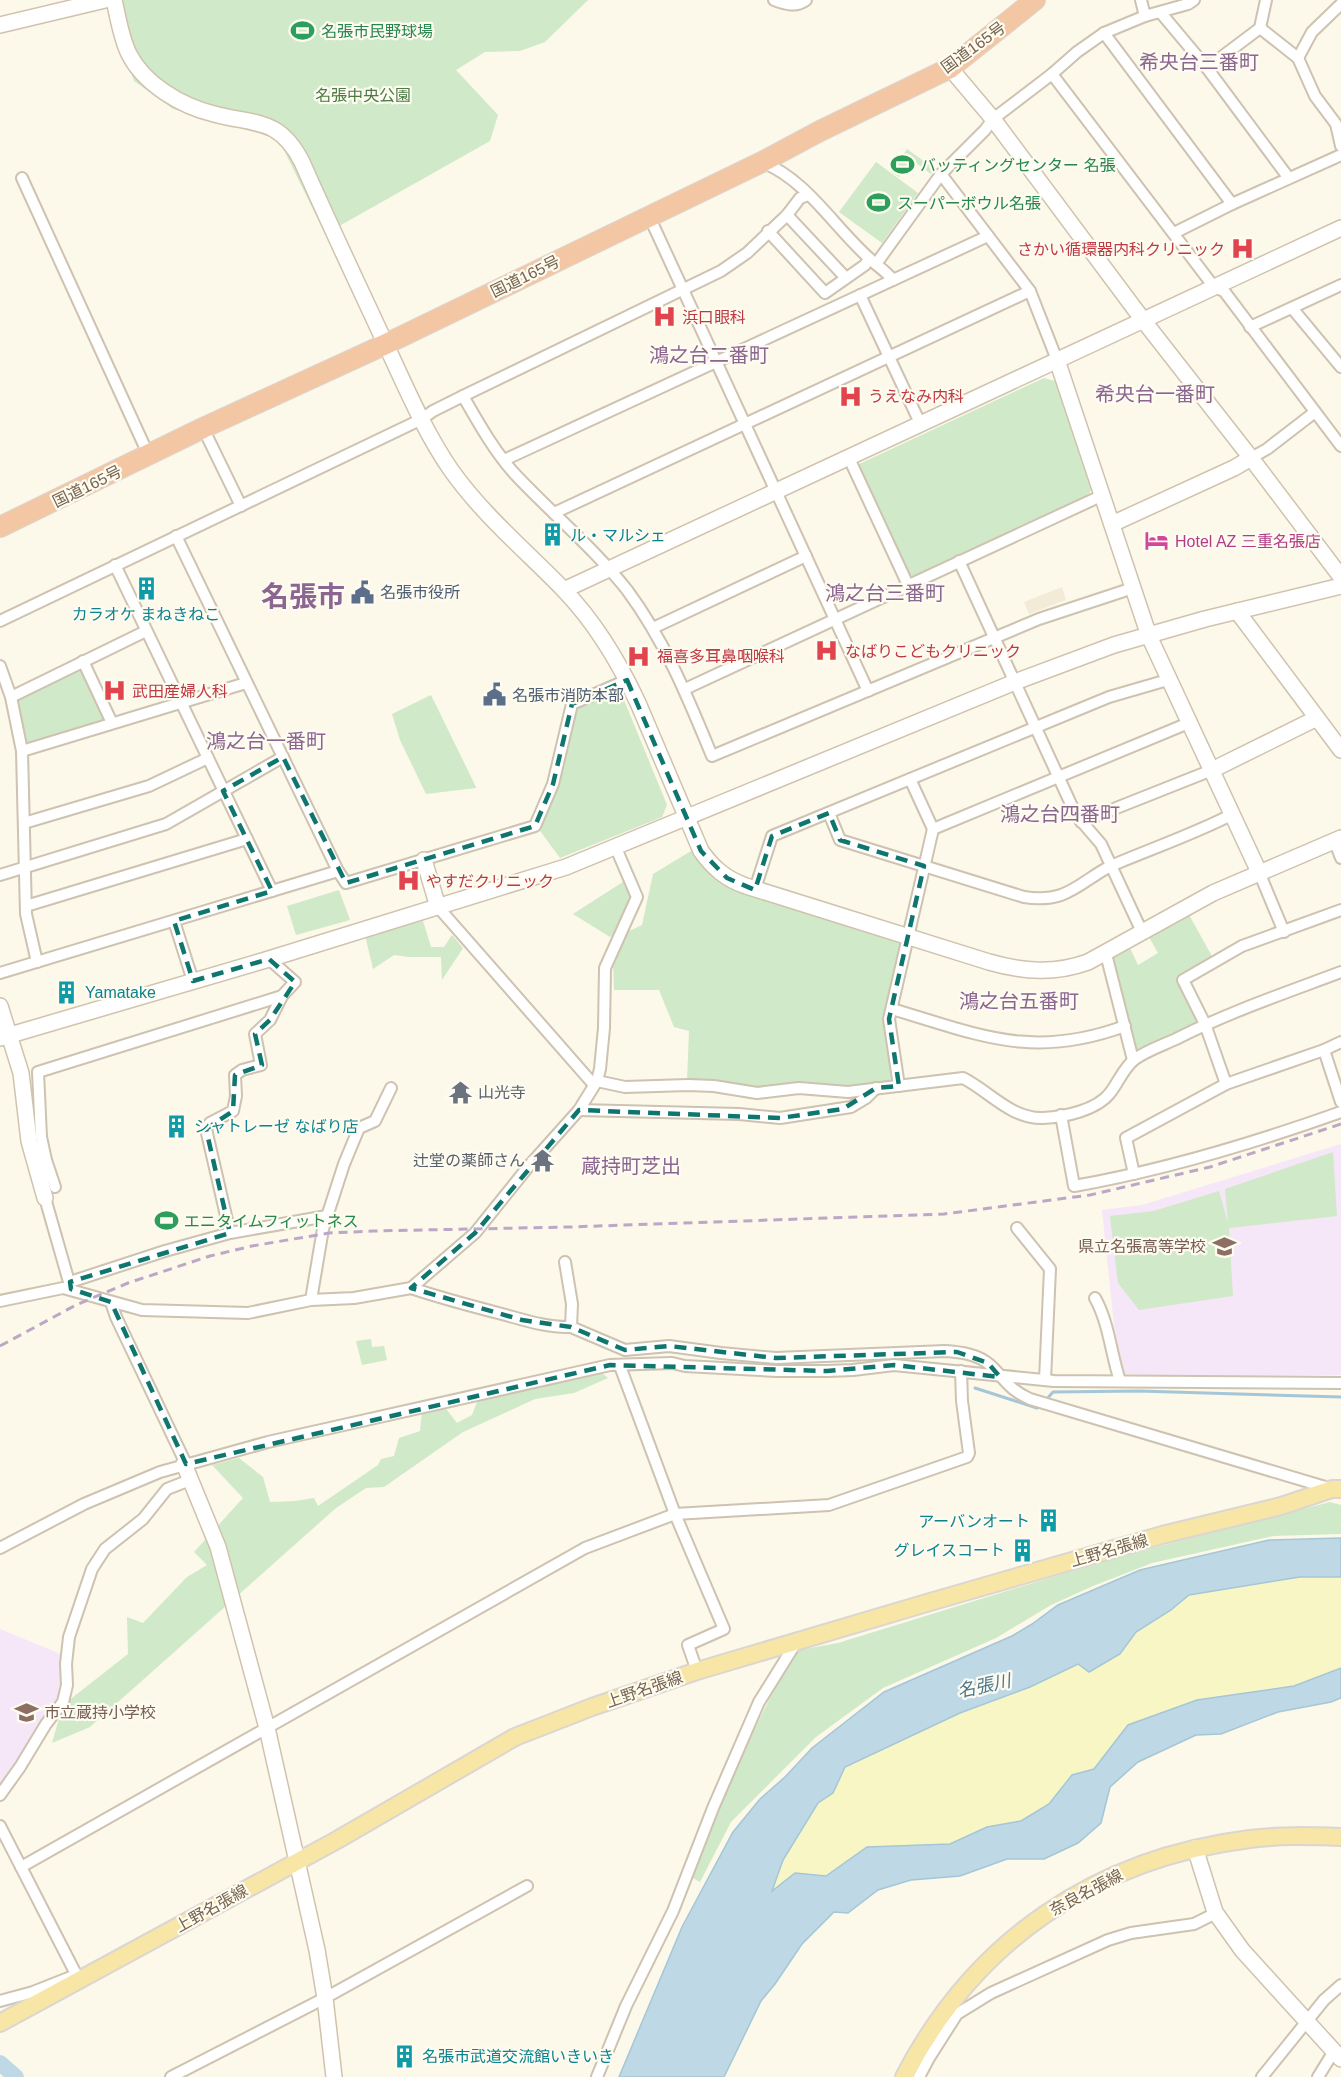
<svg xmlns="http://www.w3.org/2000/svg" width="1341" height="2077" font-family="Arial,'Noto Sans JP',sans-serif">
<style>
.residential{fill:#f3ebd8}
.education{fill:#f5e6f8}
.green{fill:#d0e9c8}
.sand{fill:#f9f6c6}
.water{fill:#bed9e5;stroke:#a5c6d6;stroke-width:1.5}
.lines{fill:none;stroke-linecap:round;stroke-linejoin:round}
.stream{stroke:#a5c6d6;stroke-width:3}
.river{stroke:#bed9e5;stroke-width:16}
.street-casing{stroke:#cec2b0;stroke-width:14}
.secondary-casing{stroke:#d0c3ad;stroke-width:18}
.primary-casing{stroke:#dbd6d1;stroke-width:20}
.highway-casing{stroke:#dbd6d1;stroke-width:22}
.street{stroke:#fff;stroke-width:10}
.secondary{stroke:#fff;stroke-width:15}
.primary{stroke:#f7e6a6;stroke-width:16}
.highway{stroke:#f3c6a4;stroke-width:20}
.rail{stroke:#bda7c6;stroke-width:3;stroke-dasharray:9 6;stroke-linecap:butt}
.marked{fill:none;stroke:#0f766e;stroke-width:4.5;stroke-dasharray:12 8;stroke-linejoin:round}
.labels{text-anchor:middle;stroke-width:4.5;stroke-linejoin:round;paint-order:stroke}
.leisure-label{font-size:16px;fill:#27864d;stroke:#fefbf0;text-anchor:start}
.street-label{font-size:16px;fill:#76634e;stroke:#fefbf0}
.park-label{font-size:16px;fill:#4c7b46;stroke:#fefbf0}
.health-label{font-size:16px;fill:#be3a42;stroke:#fefbf0;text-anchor:start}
.culture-label{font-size:16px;fill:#0d838f;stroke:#fefbf0;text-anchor:start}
.hotel-label{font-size:16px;fill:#b23c85;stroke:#fefbf0;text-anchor:start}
.service-label{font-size:16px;fill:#4e5e75;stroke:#fefbf0;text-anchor:start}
.worship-label{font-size:16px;fill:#5b616d;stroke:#fefbf0;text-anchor:start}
.education-label{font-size:16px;fill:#785e54;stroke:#fefbf0;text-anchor:end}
.water-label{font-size:18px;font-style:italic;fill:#4c788f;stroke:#fefbf0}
.quarter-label{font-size:20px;fill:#8a6691;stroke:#fefbf0}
.town-label{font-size:28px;font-weight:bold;fill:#8a6691;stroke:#fefbf0}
</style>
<rect width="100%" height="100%" fill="#fcf8ea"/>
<polygon class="residential" points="1062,587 1066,600 1029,614 1024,602"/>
<g class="education">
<polygon points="1341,1144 1341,1375 1159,1376 1124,1374 1114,1326 1102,1210 1142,1205"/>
<polygon points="0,1629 63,1655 61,1698 0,1790"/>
</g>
<g class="green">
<polygon points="107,0 588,0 545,42 520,51 485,52 456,70 498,115 490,141 325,234 282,146 272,137 173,109 134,81"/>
<polygon points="907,149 935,169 931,174 912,160 899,177 891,172"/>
<polygon points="876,162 918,193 882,243 839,212"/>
<polygon points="1044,378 1055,381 1091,490 1088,496 914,577 909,574 857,465"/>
<polygon points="77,669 83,672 105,717 102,723 29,744 24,741 17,704 19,697"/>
<polygon points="614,690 622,695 667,805 662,817 560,858 538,828 574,712 579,705"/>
<polygon points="431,695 476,787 476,788 426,794 400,740 392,714"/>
<path d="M691,851L714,877L732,889L776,905L797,909L902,938L887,1020L895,1086C826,1089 756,1088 687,1082L689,1031L674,1027L659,990H614L613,962L625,933L642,925L653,874Z"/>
<polygon points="626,880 631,901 616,932 610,937 573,914"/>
<polygon points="339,890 350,920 296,935 287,906"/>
<polygon points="1188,913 1213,958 1181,978 1201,1024 1136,1053 1110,956 1129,946 1138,965 1158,953 1149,937"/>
<polygon points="423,921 431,947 444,947 452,935 463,948 442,980 441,957 409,957 394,955 373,969 365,935"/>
<polygon points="1333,1152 1337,1216 1229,1228 1233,1296 1139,1310 1118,1283 1110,1216 1154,1211 1219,1191 1228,1223 1225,1189"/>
<polygon points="371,1339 372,1347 384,1346 387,1360 362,1365 356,1341"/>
<polygon points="602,1373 608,1378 574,1393 535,1399 463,1432 384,1487 366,1488 336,1508 90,1727 52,1743 63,1705 128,1654 127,1617 143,1623 187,1577 207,1565 194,1552 243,1498 212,1465 239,1458 263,1477 270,1502 295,1501 314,1498 318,1506 378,1465 381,1459 394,1456 399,1438 420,1431 422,1410 444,1406 457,1423 472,1415 477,1402 484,1397 530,1389"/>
<path d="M1330,1502L1341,1505V1534L1273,1536L1152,1563L1093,1586L1051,1605L996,1638L883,1688L816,1737L731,1822L700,1882L691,1877C721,1799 755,1725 794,1651L838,1643L1114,1558Z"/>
</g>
<polygon class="sand" points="1300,1577 1341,1577 1341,1668 1294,1686 1197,1700 1128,1725 1094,1769 1072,1775 1049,1804 1021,1821 987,1827 950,1844 867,1847 826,1876 795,1873 772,1893 782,1860 818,1803 833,1793 844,1767 960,1713 1030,1687 1079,1664 1119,1654 1136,1632 1171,1610 1189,1595"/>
<polygon class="water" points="1341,1538 1341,1577 1300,1577 1189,1595 1171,1610 1136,1632 1120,1654 1089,1672 1078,1664 1030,1687 960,1713 845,1767 833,1793 818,1803 783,1860 772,1891 795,1873 826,1876 867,1847 950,1844 987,1827 1021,1821 1049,1804 1072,1775 1094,1769 1128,1725 1197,1700 1294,1686 1341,1668 1341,1698 1331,1702 1278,1712 1221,1734 1196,1735 1138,1762 1110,1787 1101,1823 1078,1843 1044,1859 1007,1859 960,1876 911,1880 878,1890 848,1913 834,1912 802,1944 775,1984 761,2001 724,2077 619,2077 682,1927 733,1832 760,1799 785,1777 812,1748 884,1692 1012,1636 1032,1624 1058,1605 1140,1570 1269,1540"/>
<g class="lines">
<g class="stream">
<polyline points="975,1388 1037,1408 1041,1405"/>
<polyline points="1046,1400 1053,1392 1139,1391 1341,1397"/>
</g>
<polyline class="river" points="0,2063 16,2077"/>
<defs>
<g id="street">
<path d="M774,0C785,4 796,8 806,0"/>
<polyline points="1141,0 1145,16"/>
<polyline points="1161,13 1207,68 1288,177"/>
<polyline points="1260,28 1298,58 1315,96 1336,124 1341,146"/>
<polyline points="1104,33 1232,204"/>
<polyline points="1298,58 1312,32 1341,4"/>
<polyline points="1207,68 1260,28 1266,0"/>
<polyline points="1052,74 1214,287 1224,291 1341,446"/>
<path d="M762,162C807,180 834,227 869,258C877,266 886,271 893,280"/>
<polyline points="941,174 1030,291 1057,360"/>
<polyline points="22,178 149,456"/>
<polyline points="787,215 846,278"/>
<polyline points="649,216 868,691"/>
<polyline points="768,231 825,293 865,265 869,259"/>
<polyline points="1174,233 1232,204 1341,155"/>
<polyline points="876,264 941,174 985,130 993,119 1052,74 1077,52 1104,33 1145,16 1188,4 1194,0"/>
<polyline points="860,295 920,423"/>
<polyline points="1292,308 1341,367"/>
<polyline points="1250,327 1341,285"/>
<path d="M463,396C478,422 493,449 513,472C550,512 593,547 627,590C665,641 688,698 712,756L1039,619L1133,588"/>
<polyline points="203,428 241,506"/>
<polyline points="848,456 908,585"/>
<polyline points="1251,458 1267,449 1315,412"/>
<polyline points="504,460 988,236"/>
<polyline points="554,513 1030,291"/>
<polyline points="176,536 338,871 346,883 535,826 553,784 572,704 627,680"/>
<polyline points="959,561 1076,815 1101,844 1142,932"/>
<polyline points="115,565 272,891"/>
<polyline points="0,621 422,419 433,411 463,396 721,271 747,253 787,215 800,198 808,195"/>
<polyline points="653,628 806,556"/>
<polyline points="83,661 112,723"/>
<polyline points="0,666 11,697 22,751 26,914 37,962"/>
<polyline points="685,689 1103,495"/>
<polyline points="11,697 146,631"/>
<polyline points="22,751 246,683"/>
<path d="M829,813L840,840L1024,897C1037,899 1049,899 1061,895C1080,888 1095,873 1113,865C1153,848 1194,834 1233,814"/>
<polyline points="1081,822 1212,770"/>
<polyline points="24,823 149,786 208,758"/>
<polyline points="933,829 1191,722"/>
<polyline points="1334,840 1341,858"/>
<polyline points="1259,872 1284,932"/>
<polyline points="0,875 166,824 283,757"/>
<polyline points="755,889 772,836 1109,697 1171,679"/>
<polyline points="26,906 247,839"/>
<polyline points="438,907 594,1085"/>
<polyline points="174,921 193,981"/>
<polyline points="1106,954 1133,1060"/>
<polyline points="0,973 338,871"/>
<path d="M892,1009C980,1035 1032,1060 1125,1026"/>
<polyline points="1324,1050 1341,1102"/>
<path d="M597,1081L625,1087L688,1085L714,1086L757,1093L799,1088L848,1092L963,1078C989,1091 1011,1119 1043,1118C1065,1117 1097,1110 1110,1093C1118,1083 1124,1067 1135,1059C1146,1051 1163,1045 1176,1039C1229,1012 1285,993 1341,972"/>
<polyline points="1226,1084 1205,1024 1183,980 1242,946 1341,910"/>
<polyline points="899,1086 889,1019 933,829 910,779"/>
<polyline points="579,1110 739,1114 780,1118 851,1107 866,1098 876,1088"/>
<path d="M1061,1115L1074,1186C1165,1170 1254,1143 1341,1112"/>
<polyline points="1134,1174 1126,1138 1226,1084 1324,1050 1341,1042"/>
<polyline points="55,1187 46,1160 41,1137 38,1072 282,996"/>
<polyline points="45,1198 71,1289"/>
<polyline points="1017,1228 1050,1269 1045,1380"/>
<polyline points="230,1233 327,1216"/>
<polyline points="565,1262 572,1304 571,1327"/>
<polyline points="70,1282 165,1251 230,1233 206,1129 210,1123 233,1111 236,1096 235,1075 242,1070 261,1065 255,1034 270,1020 282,996 295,982 269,959"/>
<path d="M411,1288C441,1298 471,1306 502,1314C524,1320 548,1328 571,1327L625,1350L669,1346L721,1353L776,1358L945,1351C960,1352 978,1354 990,1365C1006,1380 1008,1389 1030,1399L1332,1489"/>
<path d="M1095,1298C1109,1323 1111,1354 1120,1381"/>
<polyline points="311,1300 323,1229 344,1164 359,1128 375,1121 391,1088"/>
<polyline points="0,1301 63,1288 142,1310 248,1313 311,1300 354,1298 411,1288 475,1233 528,1167 579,1110 597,1081 600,1069 604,1028 605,968 637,897 616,848"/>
<polyline points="111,1302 116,1317 186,1464"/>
<polyline points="620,1366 675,1514 724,1629 688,1645 697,1671"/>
<polyline points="0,1548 84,1504 160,1472 268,1442 610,1365 672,1363 685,1366 777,1371 827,1371 853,1370 894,1365 1054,1381 1341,1383"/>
<polyline points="0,1795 20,1767 46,1724 63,1702 67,1685 66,1664 69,1637 92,1569 105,1549 143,1519 167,1489 190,1480"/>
<polyline points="0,1826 79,1980"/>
<polyline points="21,1867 585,1548 675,1514 829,1505 967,1457 969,1453 962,1401 961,1371"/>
<polyline points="0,2001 33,1992 71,1977"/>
<polyline points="171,2077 325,1998 527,1886"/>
<polyline points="597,2077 626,2006 673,1911 713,1808 759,1702 797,1641"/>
<polyline points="919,2077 929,2058 957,2014 991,1993 1108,1940 1131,1933 1194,1924 1216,1913"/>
<polyline points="1262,2077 1324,2000 1341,1985"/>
<polyline points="1318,2077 1334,2051"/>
</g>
<g id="secondary">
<path d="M114,0C118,17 121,38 129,54C144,84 181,106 214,114C255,125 279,117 302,162C327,219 354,276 380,332C402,378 422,428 451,470C483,515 525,550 563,589C595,622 619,662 638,703L701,851C713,868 726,879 746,886L989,962C1024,972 1055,974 1088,962L1213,893L1341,838"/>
<polyline points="0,25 105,0"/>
<polyline points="950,68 993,119 1143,320 1251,458 1341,577"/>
<polyline points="1057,360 1149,636 1259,872"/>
<polyline points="1112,524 1234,468 1251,458"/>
<polyline points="564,590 1341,228"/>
<polyline points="1237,611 1341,750"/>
<polyline points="1212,770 1317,718"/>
<polyline points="424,860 438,907"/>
<polyline points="0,1006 21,1073 29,1141 45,1198"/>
<polyline points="0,1038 269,959 566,867 1015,682 1114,645 1205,619 1341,586"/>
<polyline points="184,1464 218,1547 267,1728 317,1950 325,1998 334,2077"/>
<polyline points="1195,1848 1215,1912 1242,1950 1341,2059"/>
</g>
<g id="primary">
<polyline points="0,2023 337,1840 515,1737 592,1707 697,1671 930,1602 1162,1535 1281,1506 1332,1489 1341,1489"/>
<path d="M904,2077C975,1940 1096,1858 1250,1839C1280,1835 1311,1836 1341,1837"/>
</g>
<polyline id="highway" points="0,527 203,428 386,344 762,162 820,131 950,68 1035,0"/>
</defs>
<use href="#street" class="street-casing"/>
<use href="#secondary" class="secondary-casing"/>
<use href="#primary" class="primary-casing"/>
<use href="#highway" class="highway-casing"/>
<use href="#street" class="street"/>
<use href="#secondary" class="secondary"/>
<use href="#primary" class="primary"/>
<use href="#highway" class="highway"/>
<polyline class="rail" points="0,1346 76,1305 128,1283 210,1256 252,1246 329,1233 373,1231 569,1227 944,1214 1090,1195 1210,1167 1341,1124"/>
</g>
<path class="marked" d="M627,680L701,851L727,878L755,890L772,836L829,813L840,840L924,866L889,1019L899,1086L876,1088L843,1109L780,1118L579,1110L475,1233L411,1288L522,1320L571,1327L625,1350L669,1346L776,1358L957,1352L988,1363L1000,1377L894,1365L827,1371L610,1365L186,1464L111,1302L71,1289L70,1282L230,1233L206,1129L233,1111L235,1075L262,1065L255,1034L270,1020L295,982L269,959L193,981L174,921L272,891L223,791L283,757L346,883L535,826L553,784L572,704Z"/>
<defs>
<symbol id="stadium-bare" viewBox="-9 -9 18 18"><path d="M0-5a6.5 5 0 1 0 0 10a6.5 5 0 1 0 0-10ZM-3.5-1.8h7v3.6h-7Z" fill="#2e9e5b" stroke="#fefbf0" stroke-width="2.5" paint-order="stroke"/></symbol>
<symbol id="hospital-bare" viewBox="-9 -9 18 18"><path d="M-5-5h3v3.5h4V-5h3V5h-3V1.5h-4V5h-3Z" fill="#e0444e" stroke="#fefbf0" stroke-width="2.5" paint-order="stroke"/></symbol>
<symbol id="building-bare" viewBox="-9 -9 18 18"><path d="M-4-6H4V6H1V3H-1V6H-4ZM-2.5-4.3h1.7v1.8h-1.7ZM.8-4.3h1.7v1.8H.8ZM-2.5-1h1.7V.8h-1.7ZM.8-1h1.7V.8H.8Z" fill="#0f9aa8" stroke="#fefbf0" stroke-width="2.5" paint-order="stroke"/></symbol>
<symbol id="hotel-bare" viewBox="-9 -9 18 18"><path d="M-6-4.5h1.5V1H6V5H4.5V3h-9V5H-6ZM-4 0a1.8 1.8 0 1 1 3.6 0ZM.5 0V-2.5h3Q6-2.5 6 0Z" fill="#d1479c" stroke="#fefbf0" stroke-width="2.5" paint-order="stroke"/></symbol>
<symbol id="civic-bare" viewBox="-9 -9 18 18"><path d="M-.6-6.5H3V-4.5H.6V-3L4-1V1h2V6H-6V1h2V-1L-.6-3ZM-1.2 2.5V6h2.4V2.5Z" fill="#5c6f8a" stroke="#fefbf0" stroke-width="2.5" paint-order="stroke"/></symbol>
<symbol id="temple-bare" viewBox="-9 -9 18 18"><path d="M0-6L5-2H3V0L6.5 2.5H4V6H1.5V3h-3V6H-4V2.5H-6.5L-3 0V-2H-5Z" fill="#6b7280" stroke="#fefbf0" stroke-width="2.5" paint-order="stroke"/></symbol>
<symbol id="school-bare" viewBox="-9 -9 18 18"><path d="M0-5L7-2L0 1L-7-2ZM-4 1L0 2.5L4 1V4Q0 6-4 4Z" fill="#8d6e63" stroke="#fefbf0" stroke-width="2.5" paint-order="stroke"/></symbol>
</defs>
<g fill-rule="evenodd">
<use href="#stadium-bare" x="286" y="14" width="33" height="33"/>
<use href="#stadium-bare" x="886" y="148" width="33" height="33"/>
<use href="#stadium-bare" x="862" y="186" width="33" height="33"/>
<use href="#hospital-bare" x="1226" y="232" width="33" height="33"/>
<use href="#hospital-bare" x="648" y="300" width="33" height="33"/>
<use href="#hospital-bare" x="834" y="380" width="33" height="33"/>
<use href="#building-bare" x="536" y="518" width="33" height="33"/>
<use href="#hotel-bare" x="1140" y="524" width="33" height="33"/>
<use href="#building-bare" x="130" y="572" width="33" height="33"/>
<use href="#civic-bare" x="346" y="576" width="33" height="33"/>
<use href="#hospital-bare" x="810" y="634" width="33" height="33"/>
<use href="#hospital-bare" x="622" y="640" width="33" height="33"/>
<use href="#hospital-bare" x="98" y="674" width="33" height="33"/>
<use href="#civic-bare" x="478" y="678" width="33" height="33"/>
<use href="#hospital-bare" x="392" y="864" width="33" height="33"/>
<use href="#building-bare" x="50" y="976" width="33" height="33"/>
<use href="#temple-bare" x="444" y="1076" width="33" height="33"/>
<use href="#building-bare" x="160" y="1110" width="33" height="33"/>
<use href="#temple-bare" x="526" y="1144" width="33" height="33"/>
<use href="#stadium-bare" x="150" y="1204" width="33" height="33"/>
<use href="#school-bare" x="1208" y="1230" width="33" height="33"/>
<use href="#building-bare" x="1032" y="1504" width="33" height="33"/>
<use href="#building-bare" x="1006" y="1534" width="33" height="33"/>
<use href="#school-bare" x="10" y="1696" width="33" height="33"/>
<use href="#building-bare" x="388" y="2040" width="33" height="33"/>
</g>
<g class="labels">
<g class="leisure-label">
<text x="321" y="37">名張市民野球場</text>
<text x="920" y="171">バッティングセンター 名張</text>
<text x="897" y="209">スーパーボウル名張</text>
<text x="184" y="1227">エニタイムフィットネス</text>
</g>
<g class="street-label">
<text transform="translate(973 47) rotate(-36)" y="6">国道165号</text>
<text transform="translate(525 276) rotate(-26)" y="6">国道165号</text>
<text transform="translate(87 486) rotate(-26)" y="6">国道165号</text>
<text transform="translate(1109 1550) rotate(-16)" y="6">上野名張線</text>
<text transform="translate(644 1689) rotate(-19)" y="6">上野名張線</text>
<text transform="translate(1086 1892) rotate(-28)" y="6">奈良名張線</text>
<text transform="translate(211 1908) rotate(-29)" y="6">上野名張線</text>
</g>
<g class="park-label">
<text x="363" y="101">名張中央公園</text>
</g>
<g class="health-label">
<text x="1225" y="255" text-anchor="end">さかい循環器内科クリニック</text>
<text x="682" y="323">浜口眼科</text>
<text x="868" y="402">うえなみ内科</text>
<text x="845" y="657">なばりこどもクリニック</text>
<text x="657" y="662">福喜多耳鼻咽喉科</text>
<text x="132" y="697">武田産婦人科</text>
<text x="426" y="887">やすだクリニック</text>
</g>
<g class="culture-label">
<text x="570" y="541">ル・マルシェ</text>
<text x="146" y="620" text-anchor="middle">カラオケ まねきねこ</text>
<text x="85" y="998">Yamatake</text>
<text x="194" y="1132">シャトレーゼ なばり店</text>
<text x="1030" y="1527" text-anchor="end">アーバンオート</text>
<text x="1005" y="1556" text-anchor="end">グレイスコート</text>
<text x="422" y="2062">名張市武道交流館いきいき</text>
</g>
<g class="hotel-label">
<text x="1175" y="547">Hotel AZ 三重名張店</text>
</g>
<g class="service-label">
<text x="380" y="598">名張市役所</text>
<text x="512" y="701">名張市消防本部</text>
</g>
<g class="worship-label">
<text x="478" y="1098">山光寺</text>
<text x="525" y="1166" text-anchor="end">辻堂の薬師さん</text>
</g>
<g class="education-label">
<text x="1206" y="1252">県立名張高等学校</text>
<text x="44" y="1718" text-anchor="start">市立蔵持小学校</text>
</g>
<g class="water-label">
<text transform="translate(984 1686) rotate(-12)" y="6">名張川</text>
</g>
<g class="quarter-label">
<text x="1199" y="69">希央台三番町</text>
<text x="709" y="362">鴻之台二番町</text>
<text x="1155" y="401">希央台一番町</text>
<text x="885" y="600">鴻之台三番町</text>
<text x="266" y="748">鴻之台一番町</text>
<text x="1060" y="821">鴻之台四番町</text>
<text x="1019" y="1008">鴻之台五番町</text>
<text x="631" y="1173">蔵持町芝出</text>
</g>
<g class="town-label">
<text x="303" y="606">名張市</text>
</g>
</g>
</svg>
